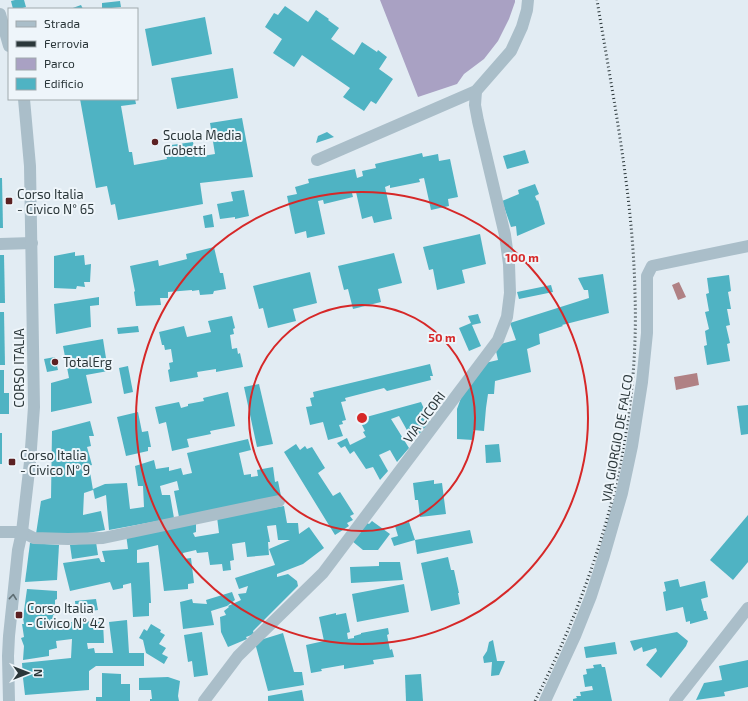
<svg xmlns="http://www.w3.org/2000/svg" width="748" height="701" font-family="'Exo 2',sans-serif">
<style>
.green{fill:#a9a1c3}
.water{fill:#b08184}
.building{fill:#4fb3c3}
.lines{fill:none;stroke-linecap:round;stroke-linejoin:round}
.street{stroke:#aabec9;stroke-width:12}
.rail{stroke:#2b373a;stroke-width:3;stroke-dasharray:1 3;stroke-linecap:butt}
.oneway{stroke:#5e6d73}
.ring{fill:none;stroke:#d62828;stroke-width:2}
.poi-dot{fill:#5c2123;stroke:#eef5fa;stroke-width:1.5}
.labels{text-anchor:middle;stroke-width:4;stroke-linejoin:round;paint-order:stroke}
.poi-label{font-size:13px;fill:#2b373a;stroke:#eef5fa;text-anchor:start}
.street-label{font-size:13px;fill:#2b373a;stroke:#eef5fa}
.centre{fill:#d62828;stroke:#eef5fa;stroke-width:2}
.ring-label{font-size:12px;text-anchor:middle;font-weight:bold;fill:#d62828;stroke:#eef5fa;stroke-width:4;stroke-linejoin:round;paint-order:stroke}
</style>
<rect width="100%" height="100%" fill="#e2ecf3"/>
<polygon class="green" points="380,0 515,0 515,2 509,19 498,41 484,59 464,74 457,84 418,97"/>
<g class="water">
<polygon points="679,282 686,297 678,300 672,285"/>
<polygon points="697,373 699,385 676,390 674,377"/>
</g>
<g class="building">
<polygon points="15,0 24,0 26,7 19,9 13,9 11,1"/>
<polygon points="120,1 121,7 102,9 102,3"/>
<polygon points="81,5 83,9 70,9"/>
<polygon points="285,6 308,22 316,10 329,19 328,20 339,28 331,39 354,55 362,42 377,52 378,50 387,57 379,69 393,79 376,104 371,101 364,111 343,97 350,88 302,55 294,67 273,53 282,39 265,27 274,13 278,15"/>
<polygon points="205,17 212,54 152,66 145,29"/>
<polygon points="233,68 238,98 177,109 171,78"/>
<polygon points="80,99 135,99 136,104 121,106 129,152 132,152 134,165 167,159 164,146 193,142 196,157 215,154 210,123 242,118 253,177 200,183 203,204 118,220 115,204 111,205 107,186 96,188"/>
<polygon points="327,132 334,137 316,143 318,136"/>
<polygon points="525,150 529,163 507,169 503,156"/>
<polygon points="422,153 423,157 438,154 439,161 450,159 458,197 448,199 449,206 431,210 424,178 419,179 420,182 390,188 390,185 385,187 392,219 374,223 372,216 362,219 356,192 352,193 353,197 324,204 323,200 318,201 325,234 307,238 306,231 295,234 287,196 297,194 295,187 309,183 308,179 355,169 357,178 363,176 362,171 376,168 375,164"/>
<polygon points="0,178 2,178 3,228 0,228"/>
<polygon points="535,184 539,194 535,196 537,201 538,200 545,224 517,236 516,226 511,227 502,201 519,194 518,190"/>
<polygon points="244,190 249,216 235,219 235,217 220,219 217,204 233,201 231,192"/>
<polygon points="212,214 214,227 205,228 203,216"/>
<polygon points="480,234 486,264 462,270 465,283 437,290 433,269 429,270 423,247"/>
<polygon points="214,247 220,273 223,273 226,289 214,291 213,294 200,295 199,290 192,291 192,290 168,292 168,298 160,298 161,305 136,306 134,292 135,291 130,266 158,260 159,266 187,259 186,254"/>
<polygon points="75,252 75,256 84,255 85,265 91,264 90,282 84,282 85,287 77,286 76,289 54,288 54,256"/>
<polygon points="394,253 402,283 378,289 381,302 353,309 348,289 344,290 338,266"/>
<polygon points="0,255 4,255 5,303 0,303"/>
<polygon points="310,272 317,303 293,309 296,321 268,328 263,308 259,309 253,286"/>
<polygon points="603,274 609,313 562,325 563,326 539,334 540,344 527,349 531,372 495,381 494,394 488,394 486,408 484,431 473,430 473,440 457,439 457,409 465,387 485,363 498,360 496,351 497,345 516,340 510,323 589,298 588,290 584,290 578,278"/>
<polygon points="729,275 731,291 728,292 731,309 727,309 730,325 726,326 730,343 727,344 730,361 707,365 704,346 707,345 705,331 709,329 705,312 709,311 706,294 709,293 707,278"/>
<polygon points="551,285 553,292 519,299 517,292"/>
<polygon points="99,297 99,305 90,306 91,327 56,334 54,304"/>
<polygon points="0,312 4,312 5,365 0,365"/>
<polygon points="478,314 481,323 472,325 481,346 469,351 459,328 471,323 468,316"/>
<polygon points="232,316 235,328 233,329 234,334 230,335 232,349 237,348 238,354 240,353 243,367 216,372 216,369 197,372 198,377 170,382 168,370 170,369 169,363 173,362 171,349 165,350 164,345 162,345 159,332 184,326 187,337 211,332 208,321"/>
<polygon points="138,326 139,332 118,334 117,328"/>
<polygon points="103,339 108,371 86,375 92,403 51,412 51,383 69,378 63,346"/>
<polygon points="55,357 58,370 47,372 44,359"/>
<polygon points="430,364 433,376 430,376 431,380 387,391 384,388 345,398 346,401 341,402 346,420 342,421 343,424 339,425 343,436 328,440 323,422 310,425 306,407 312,406 310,398 314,397 313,392"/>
<polygon points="128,366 133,392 124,394 119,368"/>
<polygon points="0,370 4,370 4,393 9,393 9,414 0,414"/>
<polygon points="259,384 273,444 257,447 244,387"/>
<polygon points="228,392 235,426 210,431 211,434 187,439 189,447 172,451 166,422 159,424 155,407 179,402 181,408 188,406 188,404 204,401 203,398"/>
<polygon points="439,397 441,405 432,407 430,400"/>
<polygon points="421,402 430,422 413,441 399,416 391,419 409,448 397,462 390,450 379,455 388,471 380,480 373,467 366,469 354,451 350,454 345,446 341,448 337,443 347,438 350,445 366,437 363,432 365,431 359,419"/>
<polygon points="748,405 748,434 741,435 737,406"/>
<polygon points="138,412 142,432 148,431 151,447 148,447 148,451 126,456 117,417"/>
<polygon points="90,421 94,436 89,436 91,446 87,447 92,465 89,466 93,490 84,493 83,515 101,511 105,530 82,534 36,534 41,501 51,498 52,431"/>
<rect x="0" y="433" width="2" height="31"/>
<polygon points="248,439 251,450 239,453 244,475 251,474 251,477 258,476 257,470 273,467 275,482 278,481 281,496 179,517 174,491 179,490 177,481 160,486 162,495 170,495 174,518 109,530 106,495 95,499 93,489 105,484 127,483 130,509 144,507 143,486 138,486 135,466 154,460 156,469 169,467 169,471 181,468 183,475 192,473 187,453"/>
<polygon points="296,444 300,450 305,446 307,449 312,447 325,468 318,473 333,496 340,492 354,514 350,516 353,520 347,523 349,526 335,535 284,452"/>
<polygon points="499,444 501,462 486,463 485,445"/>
<polygon points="434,480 434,484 442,483 446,514 420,517 418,500 415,500 413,483"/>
<polygon points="284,506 287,523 298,523 299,534 309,527 324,548 303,564 277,574 277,577 288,574 297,581 298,586 253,631 254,634 246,637 247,639 228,647 221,632 220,617 226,615 224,611 229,607 228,606 241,600 238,594 246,593 248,586 239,589 235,578 275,565 269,549 290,540 278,540 276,525 267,526 270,542 268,542 269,555 247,557 245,542 232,544 234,560 230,561 231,570 223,571 222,564 210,565 208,552 197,553 196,550 183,553 184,559 191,558 194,583 188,584 188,589 164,591 158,545 137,550 137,563 149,562 151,603 149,603 149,616 133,617 131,583 123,585 123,588 113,590 110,582 70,591 63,563 99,558 101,562 105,562 102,551 128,549 126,534 196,523 196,532 193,533 195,537 219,533 217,517"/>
<polygon points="748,515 748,562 733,580 710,560"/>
<polygon points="372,521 390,534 378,550 363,550 352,541 367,523 369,524"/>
<polygon points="409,522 415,540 394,546 391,538 398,536 395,526"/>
<polygon points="470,530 473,543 417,554 415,540"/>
<polygon points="96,542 98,555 72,559 70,545"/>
<polygon points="30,543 59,545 57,580 25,582"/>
<polygon points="448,557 451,570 454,570 459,593 458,593 460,604 431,611 421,563"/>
<polygon points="379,562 400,562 403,580 351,583 350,567 379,566"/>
<polygon points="678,579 680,587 705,581 708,597 701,599 704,611 706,611 708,619 690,624 690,621 686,622 683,607 666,611 663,592 666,591 664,582"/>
<polygon points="404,584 409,612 357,622 352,594"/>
<polygon points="27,589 57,591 57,599 55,600 55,614 53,615 55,627 58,628 58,625 76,621 103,622 104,643 87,643 88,649 94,648 95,653 113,653 109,622 127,620 129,653 144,653 144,666 96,666 89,671 89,690 25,695 23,678 22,663 71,658 72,639 56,641 57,648 49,650 49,656 23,660 24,646 21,638 24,637 22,624 24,624 23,618"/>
<polygon points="232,592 235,600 227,606 211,611 214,625 183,629 180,602 192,599 193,603 207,604 206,600"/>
<polygon points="96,599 98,610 76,613 75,601"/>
<polygon points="336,613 336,615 346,613 350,632 347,633 348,639 354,638 354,636 361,634 361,633 388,628 389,634 387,635 390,650 392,649 394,657 373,660 374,664 344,669 344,665 321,669 322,671 311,673 306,645 324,641 319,617"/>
<polygon points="151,624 161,630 160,632 165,635 159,644 166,648 162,654 168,657 164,664 146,653 143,640 139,638 144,629 147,631"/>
<polygon points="202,632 208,675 194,677 192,661 188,662 184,635"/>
<polygon points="677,632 688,641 686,646 661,678 646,665 657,651 656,648 643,652 642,647 634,651 630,641"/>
<polygon points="283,633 294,672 302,672 304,685 268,691 255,643 257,641"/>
<polygon points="493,640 497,661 505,661 499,675 491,676 492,662 484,663 483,657 487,651 489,642"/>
<polygon points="615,642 617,654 586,658 584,647"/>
<polygon points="748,660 748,687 724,692 725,696 696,700 704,683 722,680 719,666"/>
<polygon points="601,664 602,667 605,667 612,701 573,701 573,699 577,698 576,696 581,696 580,692 593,690 592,686 585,687 583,675 587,674 586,669 594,668 593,665"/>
<polygon points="102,673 121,674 121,684 130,684 130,701 96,701 96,697 102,697"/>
<polygon points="421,674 423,701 406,701 405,675"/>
<polygon points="168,677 180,681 178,696 179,701 150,701 150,699 152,699 151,690 139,690 139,678"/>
<polygon points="302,690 304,701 268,701 268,696"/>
</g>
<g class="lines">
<g class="street">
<polyline points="0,14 9,46"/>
<polyline points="317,160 476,91 511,51 522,27 527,10 528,0"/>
<polyline points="0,244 32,243"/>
<polyline points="0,532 22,532 34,538 68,539 103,538 279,501"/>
<polyline points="9,701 8,656 9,636 18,550 22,532 30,462 34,407 30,166 24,99"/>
<polyline points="204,701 238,656 323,573 498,340 507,317 510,293 509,264 505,235 478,121 475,105 476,91"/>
<polyline points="545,701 575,636 591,596 603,559 622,493 632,446 642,382 647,333 647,276 652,266 748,246"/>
<polyline points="675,701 748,608"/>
</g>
<path class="rail" d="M535,701C558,656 578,609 594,561C623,476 638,384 635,294C633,195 613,97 597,0"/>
</g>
<defs><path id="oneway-chevron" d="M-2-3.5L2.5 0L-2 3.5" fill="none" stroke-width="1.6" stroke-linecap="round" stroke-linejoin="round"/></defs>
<use class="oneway" href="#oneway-chevron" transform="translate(13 597) rotate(-84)"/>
<g class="ring">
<circle cx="362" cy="418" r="113"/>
<circle cx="362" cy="418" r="226"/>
</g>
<g class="poi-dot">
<circle cx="155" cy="142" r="4"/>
<rect x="5" y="197" width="8" height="8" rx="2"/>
<circle cx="55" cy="362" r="4"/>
<rect x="8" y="458" width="8" height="8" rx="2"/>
<rect x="15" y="611" width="8" height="8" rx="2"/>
</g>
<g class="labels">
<g class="poi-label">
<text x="163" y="140">Scuola Media<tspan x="163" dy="15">Gobetti</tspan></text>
<text x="17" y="199">Corso Italia<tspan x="17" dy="15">- Civico N° 65</tspan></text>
<text x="63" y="367">TotalErg</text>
<text x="20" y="460">Corso Italia<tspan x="20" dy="15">- Civico N° 9</tspan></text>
<text x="27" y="613">Corso Italia<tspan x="27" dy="15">- Civico N° 42</tspan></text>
</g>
<g class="street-label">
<text transform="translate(19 368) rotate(-90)" y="5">CORSO ITALIA</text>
<text transform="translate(424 417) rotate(-53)" y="5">VIA CICORI</text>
<text transform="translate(617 438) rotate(-80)" y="5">VIA GIORGIO DE FALCO</text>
</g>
</g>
<circle cx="362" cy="418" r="6" class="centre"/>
<g class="ring-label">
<text x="522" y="262">100 m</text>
<text x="442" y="342">50 m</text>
</g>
<rect x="8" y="8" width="130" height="92" fill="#eef5fa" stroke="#a0a9ad"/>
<rect x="16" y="21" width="20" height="6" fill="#aabec9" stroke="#a0a9ad"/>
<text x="44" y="28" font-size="12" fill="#2b373a">Strada</text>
<rect x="16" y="41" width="20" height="6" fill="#2b373a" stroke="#a0a9ad"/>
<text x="44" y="48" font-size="12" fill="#2b373a">Ferrovia</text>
<rect x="16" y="58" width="20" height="12" fill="#a9a1c3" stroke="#a0a9ad"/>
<text x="44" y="68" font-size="12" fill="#2b373a">Parco</text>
<rect x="16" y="78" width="20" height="12" fill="#4fb3c3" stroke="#a0a9ad"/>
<text x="44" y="88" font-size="12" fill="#2b373a">Edificio</text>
<g transform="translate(28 673) rotate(90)" stroke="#eef5fa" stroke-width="3" paint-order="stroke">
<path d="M0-3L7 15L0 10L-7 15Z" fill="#2b373a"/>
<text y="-6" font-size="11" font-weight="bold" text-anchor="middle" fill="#2b373a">N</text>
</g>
</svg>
